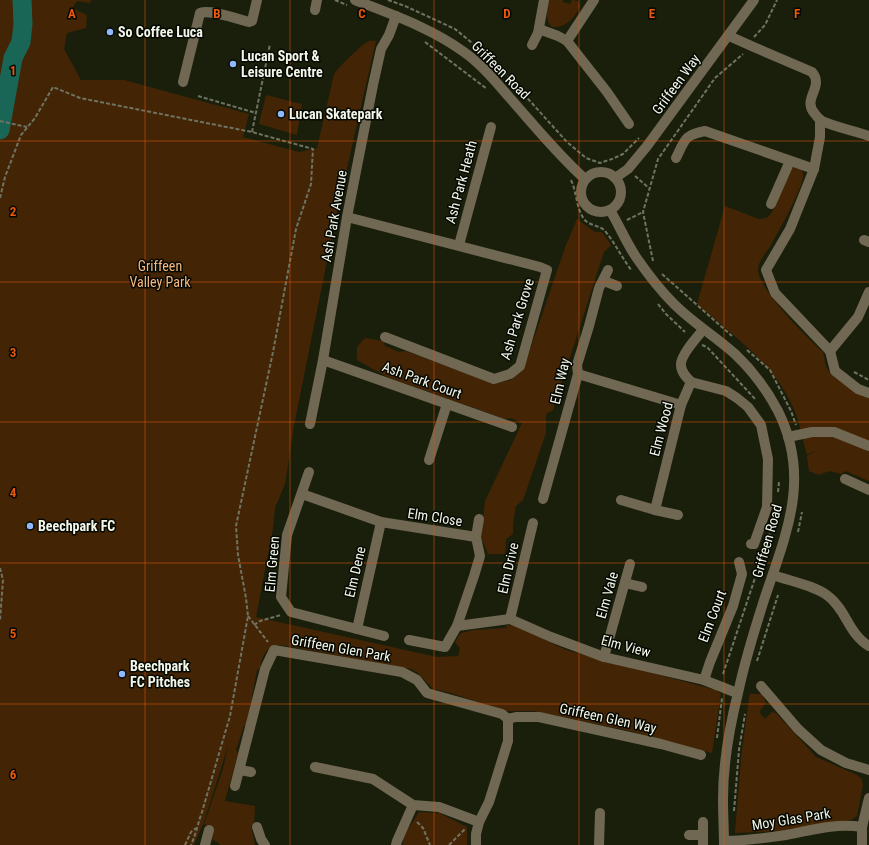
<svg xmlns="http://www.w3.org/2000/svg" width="869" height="845" font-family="'Roboto Condensed',sans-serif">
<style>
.green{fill:#432505}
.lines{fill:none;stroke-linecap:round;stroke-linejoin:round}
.river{stroke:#1a6656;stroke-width:19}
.path{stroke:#6f7362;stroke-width:2;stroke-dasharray:4 2;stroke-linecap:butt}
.minor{stroke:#706852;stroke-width:10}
.grid{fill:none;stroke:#e8590c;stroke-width:1;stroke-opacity:0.55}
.poi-dot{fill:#8fb8fd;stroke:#060802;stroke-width:1.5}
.labels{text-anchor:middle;stroke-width:3;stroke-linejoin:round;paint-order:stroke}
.poi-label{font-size:14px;font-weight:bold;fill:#f3f7ea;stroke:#060802;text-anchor:start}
.street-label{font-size:14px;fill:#f3f7ea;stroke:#060802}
.park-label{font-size:14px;fill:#f8b77c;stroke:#060802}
.grid-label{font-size:13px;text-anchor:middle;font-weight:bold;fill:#e8590c;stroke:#060802;stroke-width:3;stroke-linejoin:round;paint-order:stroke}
</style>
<rect width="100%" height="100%" fill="#1a1f0b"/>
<g class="green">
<path d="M0,0H91L90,3L77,1L72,8L87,15L86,28L67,33L64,49L81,80H124L249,114L243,137L299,152L317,148L334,74C339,67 362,44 369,41C371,40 374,41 376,41L336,216L294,426L285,484L275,508L273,528L256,617L437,657L458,656L460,648L455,642L461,633L474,630L506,628L507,625C524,625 536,636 551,643C557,646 563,648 569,651L716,690L721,694L712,753L630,731L534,711H505L451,693L433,689L418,673L411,669L281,645C266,646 263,654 260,668L257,670L252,696L253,701L248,725L244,726L236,750L238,753L225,801L255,806L254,825L251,826L255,845H257H221L212,839L213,828L204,824L223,769L228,746L204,822L194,845H0Z"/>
<path d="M549,0H563V2L570,4L572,0L577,1L580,5C575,18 566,28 552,27C544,19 547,10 549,0Z"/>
<polygon points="266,95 302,104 297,135 259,124"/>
<path d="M794,167C799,168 802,169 803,173C806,183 777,234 771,245C767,252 758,261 758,269C757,288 808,339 823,352C825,357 824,363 827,368C833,382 856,388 869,395V481L845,471L842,474L829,471L819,475L809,471L807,456L817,450L807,455C802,439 800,422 793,407C773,362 733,336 697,304L725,206L759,219C762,218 765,219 768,217C775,212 785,180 789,170Z"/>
<polygon points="577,219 595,232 602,232 611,245 604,252 553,410 546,414 546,433 523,500 516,506 513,524 513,534 506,539 505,554 488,554 481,537 485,501 522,423 511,418 505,419 387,377 357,360 357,347 365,338 383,341 385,346 399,352 406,351 495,384 512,379 523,370 566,245"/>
<polygon points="750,694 762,694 766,703 759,712 765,719 772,712 776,713 816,757 857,775 862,779 863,785 857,816 851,820 782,831 735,833 741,758 749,698"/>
<polygon points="419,812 439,813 467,827 467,845 403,845 403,837"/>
</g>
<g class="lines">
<polyline class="river" points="0,130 13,58 21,42 23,24 22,0"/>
<g class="path">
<polyline points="335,0 347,5"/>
<polyline points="388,0 405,6 455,29 492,59 567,142 586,158 600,163 612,159 623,154 639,138"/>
<polyline points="754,37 765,25 777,0"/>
<polyline points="425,42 487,89"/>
<polyline points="198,96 256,113"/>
<polyline points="0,121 27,127"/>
<polyline points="252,132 270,44"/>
<polyline points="635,176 649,188"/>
<path d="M571,180C577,193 576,208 584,219C589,226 600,225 605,231C615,243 622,258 632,271"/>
<path d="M0,198L5,177L21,135L35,118L53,87L80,98L252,132L313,149L311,184L296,229L273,352L236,526L238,555L246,598L248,616L230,716L202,812C198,823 196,834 191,845"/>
<polyline points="627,220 643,212"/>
<polyline points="653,261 643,212 658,159 715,78 743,54"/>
<polyline points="662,274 732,336"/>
<polyline points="658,304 666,314 685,332"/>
<polyline points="702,345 707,347 756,400"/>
<polyline points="747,350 770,370 791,411 796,425"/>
<polyline points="854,372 869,380"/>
<polyline points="778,492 779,482"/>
<polyline points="798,532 802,512"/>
<polyline points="0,568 3,580 0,620"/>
<polyline points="248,616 268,642"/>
<polyline points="254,625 260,621 281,615"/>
<polyline points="757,661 778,595"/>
<polyline points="723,674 772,527"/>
<polyline points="717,738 722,698"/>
<polyline points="734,811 739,750 745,714"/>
<polyline points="417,822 423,828 430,845"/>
<polyline points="185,845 191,832 196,828"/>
<polyline points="449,845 466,828"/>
</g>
<g class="minor">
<path d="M355,0C393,15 431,28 464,52C481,64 495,81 509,97C534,125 557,154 585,179"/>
<polyline points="315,10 317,0"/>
<polyline points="539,29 558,36 567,41 607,92 629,124"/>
<path d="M729,36L756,48L812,72C825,87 801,99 815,114C817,117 819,119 822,121C835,127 855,131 869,136"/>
<polyline points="567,41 594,0"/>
<polyline points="532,45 538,33 544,0"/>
<path d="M183,82L200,13C211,9 237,19 249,22L252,21L257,0"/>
<polyline points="820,120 820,137 814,169 790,229 766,270 775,293 830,351 835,371 858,389 869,393"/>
<path d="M676,158C685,140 684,135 705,131L814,169"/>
<circle cx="601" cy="192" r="20"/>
<polyline points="615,178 628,169 647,146 754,0"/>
<polyline points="771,204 790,161"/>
<path d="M610,210C619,225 626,242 636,257C647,273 660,290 674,304C693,323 715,336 735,354C752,370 767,390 778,411C811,477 787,532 765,597C755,628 745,660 738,693C730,725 723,765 723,799C723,814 724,830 724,845"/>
<polyline points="347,217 540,267 547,270 520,366 510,374 494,379 385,337"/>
<polyline points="864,240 869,242"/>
<polyline points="459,245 491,127"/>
<polyline points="604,281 617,286"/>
<polyline points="830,351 858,317 869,292"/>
<polyline points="323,360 512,427"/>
<polyline points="578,374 681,405"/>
<polyline points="691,382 726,391 737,398 748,407 761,425 768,459 767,507 754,544 751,544"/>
<path d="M691,382C686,377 681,372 681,365C680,356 697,337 703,330"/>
<polyline points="310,424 323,360 347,217 373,85 381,49 389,35 396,16"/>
<polyline points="788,437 812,432 834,432 869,446"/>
<polyline points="429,460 447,404"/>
<polyline points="309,472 287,535 281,597 291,612 384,636"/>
<polyline points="845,479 869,490"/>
<polyline points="302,494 381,522 476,537 480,556 474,576 457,626"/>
<polyline points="543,499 578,374 577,365 589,326 599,288 608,270"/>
<polyline points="621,500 655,510 681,405 691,382"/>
<polyline points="655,510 678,515"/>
<polyline points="476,537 479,519"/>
<path d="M773,575C789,581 814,585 828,596C846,609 849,635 869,646"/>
<polyline points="625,583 642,587"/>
<polyline points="510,619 551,637 604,657 704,680 737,693"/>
<polyline points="510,619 533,523"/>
<polyline points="357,629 381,522"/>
<polyline points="409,640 445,647 457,626 510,619"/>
<polyline points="604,657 630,564"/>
<polyline points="704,680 710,662 733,606 742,574 739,562"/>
<polyline points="761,686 798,729 821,750 846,763 869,770"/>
<polyline points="508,719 516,717 539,717 661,744 701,755"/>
<polyline points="315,767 373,779 413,805 439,807 479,822"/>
<polyline points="240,770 251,772"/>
<polyline points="235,786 265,669 274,650 402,672 417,680 427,693 502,714 508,719"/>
<polyline points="703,822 703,845"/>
<polyline points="257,827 261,839 265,845"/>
<polyline points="689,835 703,835"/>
<path d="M724,841C744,841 766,838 786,835C812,830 835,823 862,827"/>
<polyline points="205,845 209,830"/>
<polyline points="396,845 397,841 413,805"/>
<polyline points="476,845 476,834 479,822 489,802 508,741 508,719"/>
<polyline points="599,845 600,813"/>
<polyline points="862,845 862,827 869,798"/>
</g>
</g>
<path class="grid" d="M145,0V845M290,0V845M434,0V845M579,0V845M724,0V845M0,141H869M0,282H869M0,422H869M0,563H869M0,704H869"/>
<g class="poi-dot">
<circle cx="110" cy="32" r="4"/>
<circle cx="233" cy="64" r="4"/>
<circle cx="281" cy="114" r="4"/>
<circle cx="30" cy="526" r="4"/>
<circle cx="122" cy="674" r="4"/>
</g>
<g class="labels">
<g class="poi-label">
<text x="118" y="37">So Coffee Luca</text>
<text x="241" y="61">Lucan Sport &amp;<tspan x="241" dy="16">Leisure Centre</tspan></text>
<text x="289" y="119">Lucan Skatepark</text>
<text x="38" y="531">Beechpark FC</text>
<text x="130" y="671">Beechpark<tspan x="130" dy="16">FC Pitches</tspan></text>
</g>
<g class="street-label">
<text transform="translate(501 70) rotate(45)" y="5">Griffeen Road</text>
<text transform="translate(676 84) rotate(-54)" y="5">Griffeen Way</text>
<text transform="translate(461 182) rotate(-75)" y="5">Ash Park Heath</text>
<text transform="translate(334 216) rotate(-80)" y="5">Ash Park Avenue</text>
<text transform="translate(517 319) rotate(-73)" y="5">Ash Park Grove</text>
<text transform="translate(422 380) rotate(20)" y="5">Ash Park Court</text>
<text transform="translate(560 381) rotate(-77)" y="5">Elm Way</text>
<text transform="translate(661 429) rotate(-75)" y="5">Elm Wood</text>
<text transform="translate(435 517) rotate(9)" y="5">Elm Close</text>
<text transform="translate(767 541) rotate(-74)" y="5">Griffeen Road</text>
<text transform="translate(272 564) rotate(-85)" y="5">Elm Green</text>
<text transform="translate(508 568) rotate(-77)" y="5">Elm Drive</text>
<text transform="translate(355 572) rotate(-77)" y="5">Elm Dene</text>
<text transform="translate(607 595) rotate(-74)" y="5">Elm Vale</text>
<text transform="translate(712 616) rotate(-69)" y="5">Elm Court</text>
<text transform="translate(626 646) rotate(15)" y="5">Elm View</text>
<text transform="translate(341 648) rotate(10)" y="5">Griffeen Glen Park</text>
<text transform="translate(608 718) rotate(12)" y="5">Griffeen Glen Way</text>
<text transform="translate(791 819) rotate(-9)" y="5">Moy Glas Park</text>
</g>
<g class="park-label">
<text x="160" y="271">Griffeen<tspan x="160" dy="16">Valley Park</tspan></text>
</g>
</g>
<g class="grid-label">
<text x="72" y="18">A</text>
<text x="217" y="18">B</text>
<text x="362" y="18">C</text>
<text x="507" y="18">D</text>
<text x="652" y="18">E</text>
<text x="797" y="18">F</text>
<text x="13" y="75">1</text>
<text x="13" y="216">2</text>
<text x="13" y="357">3</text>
<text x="13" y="497">4</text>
<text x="13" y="638">5</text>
<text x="13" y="779">6</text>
</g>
</svg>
